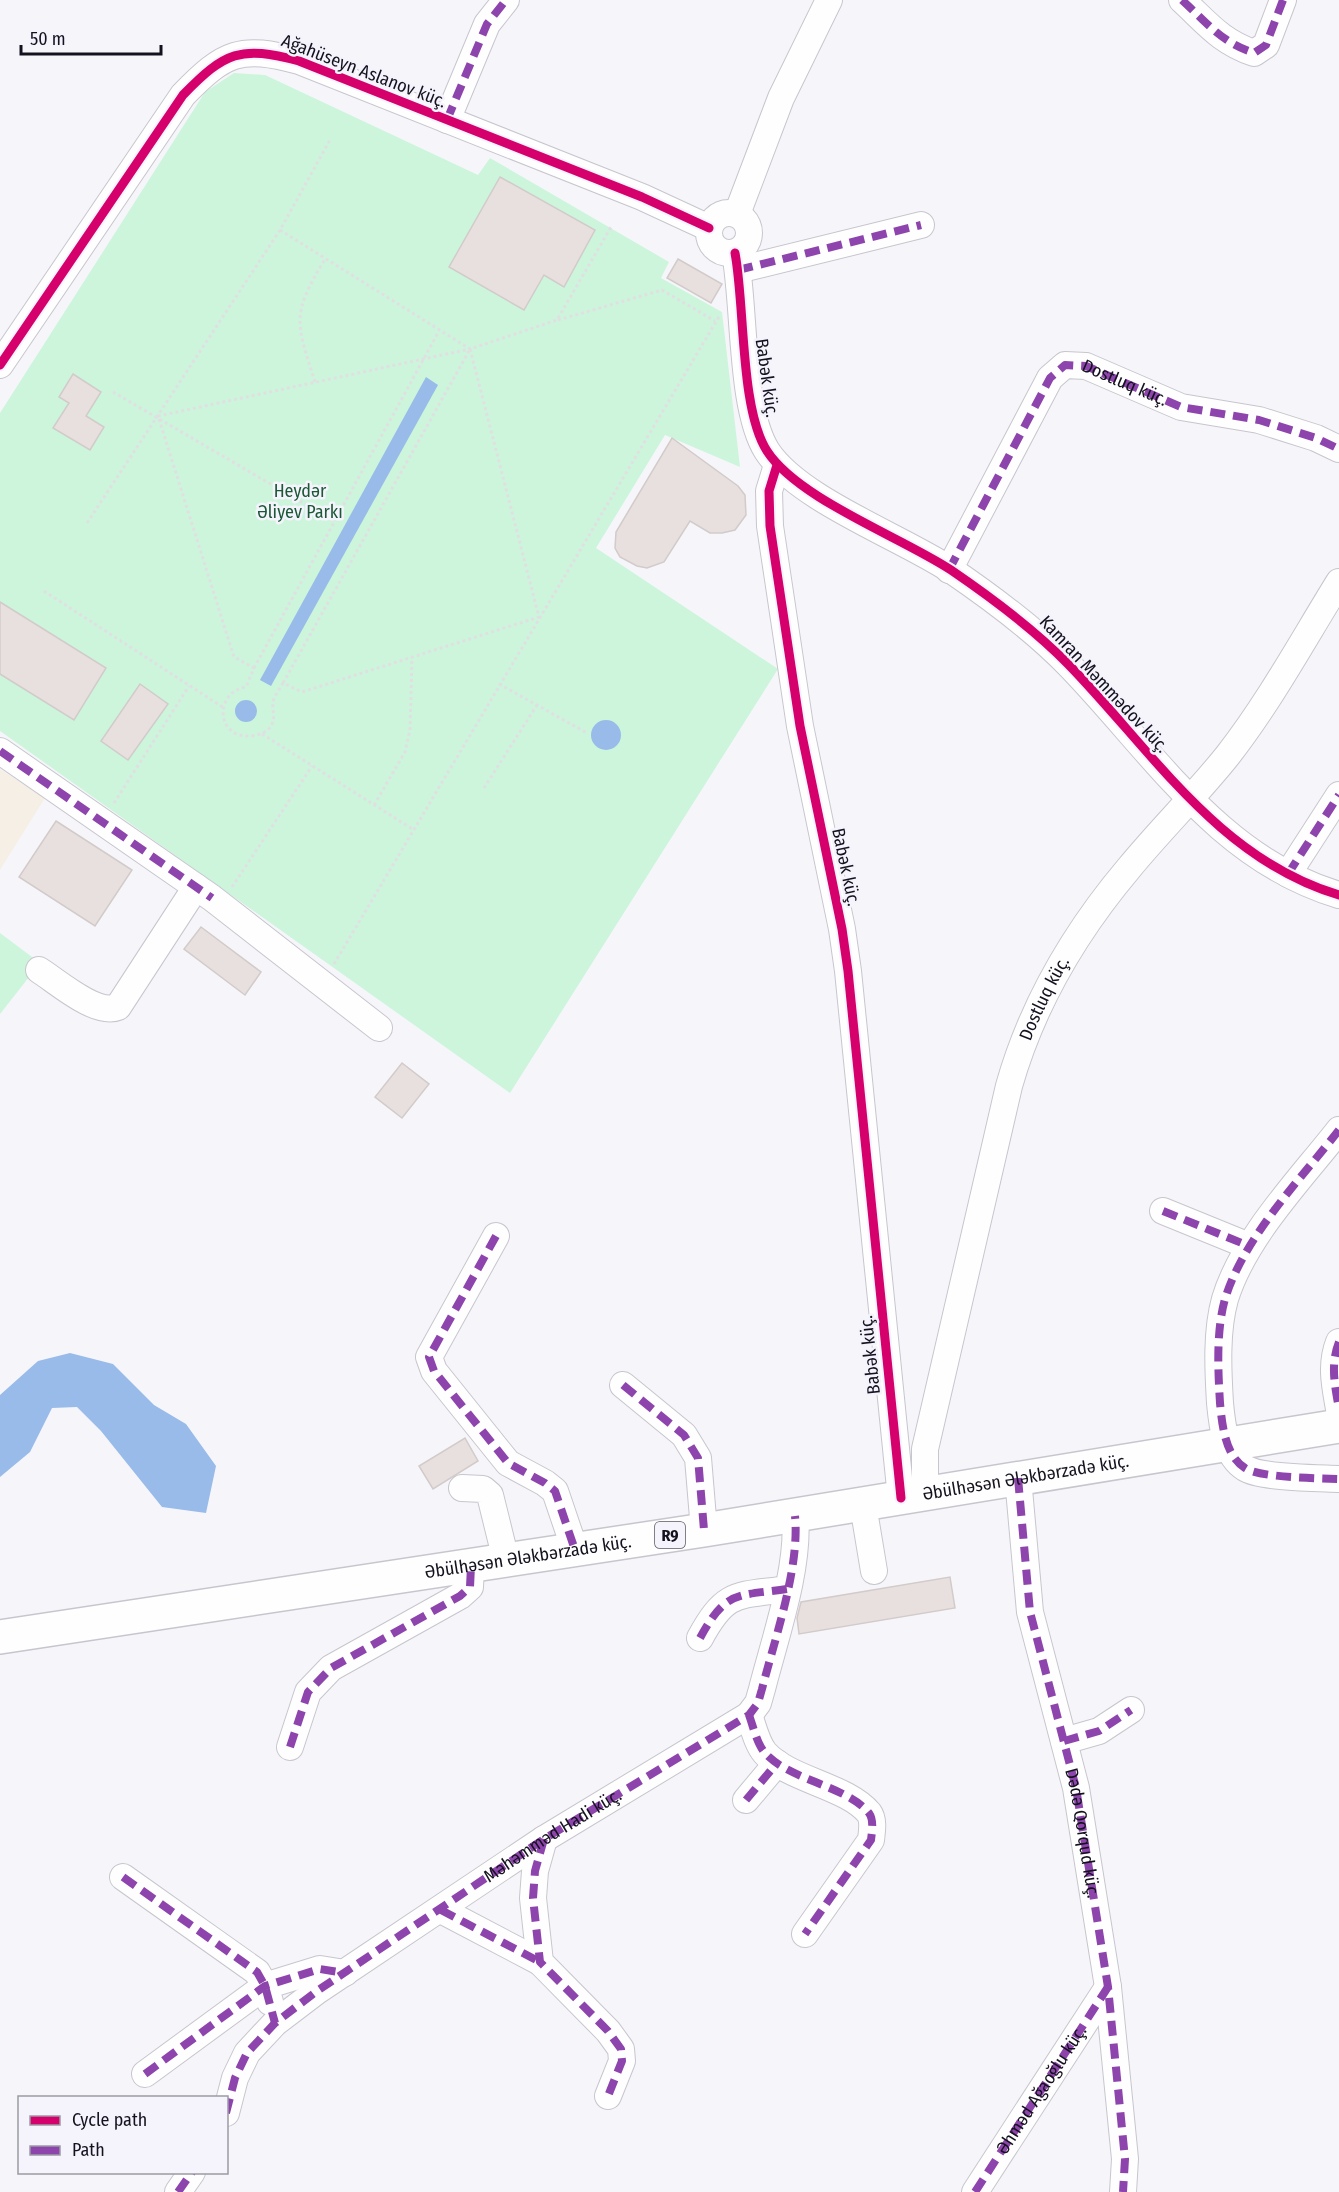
<svg xmlns="http://www.w3.org/2000/svg" width="1339" height="2192" font-family="'Fira Sans Condensed',sans-serif">
<style>
.education{fill:#f6efe6}
.green{fill:#ccf5dc}
.water{fill:#98bbea}
.building{fill:#e8e0df;stroke:#d2cbca;stroke-width:1.5}
.lines{fill:none;stroke-linecap:round;stroke-linejoin:round}
.minor-casing{stroke:#c7c6ce;stroke-width:28}
.major-casing{stroke:#c7c6ce;stroke-width:36}
.path{stroke:#e0e0e2;stroke-width:3;stroke-dasharray:3 3;stroke-linecap:butt}
.minor{stroke:#fefefe;stroke-width:26}
.major{stroke:#fefefe;stroke-width:33}
.quiet{stroke:#8e44ad;stroke-width:8;stroke-dasharray:15 8;stroke-linecap:butt}
.cycleway-casing{stroke:#f5f4fc;stroke-width:13}
.cycleway{stroke:#d6006c;stroke-width:9}
.labels{text-anchor:middle;stroke-width:5;stroke-linejoin:round;paint-order:stroke}
.shield{fill:#f5f4fc;stroke:#585661;stroke-width:1.5}
.shield-label{font-size:16px;font-weight:bold;fill:#14121e}
.street-label{font-size:18px;fill:#14121e;stroke:#f5f4fc}
.park-label{font-size:18px;fill:#1a5836;stroke:#f5f4fc}
</style>
<rect width="100%" height="100%" fill="#f6f6fa"/>
<polygon class="education" points="0,769 45,798 0,870"/>
<g class="green">
<polygon points="234,73 265,75 478,175 490,158 669,262 661,278 722,312 740,467 665,435 596,548 778,669 510,1093 0,731 0,413 205,92"/>
<polygon points="0,933 40,963 0,1014"/>
</g>
<g class="water">
<polygon points="426,377 438,385 271,686 260,680"/>
<circle cx="246" cy="711" r="11"/>
<circle cx="606" cy="735" r="15"/>
<polygon points="70,1353 113,1364 154,1405 186,1424 216,1466 206,1513 162,1507 101,1431 77,1407 52,1408 30,1452 0,1477 0,1395 38,1361"/>
</g>
<g class="building">
<polygon points="500,177 595,230 564,287 544,275 524,310 449,267"/>
<polygon points="678,259 722,284 711,303 667,278"/>
<polygon points="73,374 101,392 86,416 104,427 90,450 53,428 69,403 59,397"/>
<polygon points="672,438 738,486 745,495 746,515 735,530 722,533 710,533 690,521 664,562 647,568 637,566 620,557 615,548 616,532"/>
<polygon points="0,602 106,668 74,720 0,674"/>
<polygon points="140,684 168,704 128,760 101,741"/>
<polygon points="56,821 132,870 95,926 19,877"/>
<polygon points="201,927 261,972 245,995 184,949"/>
<polygon points="402,1063 429,1084 402,1118 375,1097"/>
<polygon points="465,1438 478,1461 433,1489 419,1466"/>
<polygon points="950,1577 955,1608 799,1634 797,1618 801,1602"/>
</g>
<g class="lines">
<defs>
<g id="minor">
<path d="M1182,0C1207,23 1221,42 1254,53L1266,45L1283,0"/>
<polyline points="447,120 487,24 506,0"/>
<circle cx="729" cy="233" r="20"/>
<polyline points="737,214 781,98 829,0"/>
<path d="M735,253C745,306 740,409 767,451C798,499 901,537 951,570C992,598 1033,628 1068,664C1151,749 1218,859 1339,895"/>
<polyline points="738,270 921,225"/>
<path d="M0,365L183,95C225,52 240,45 299,61L642,197L709,228"/>
<polyline points="777,465 769,491 770,526 800,726 842,929 848,971 901,1498"/>
<path id="s1" d="M949,570L1050,378L1065,365L1086,366L1181,407L1259,420L1316,438L1339,449"/>
<polyline points="0,751 212,898 379,1028"/>
<polyline points="1288,874 1339,795"/>
<path d="M39,970C58,982 96,1016 118,1007L196,887"/>
<path d="M1339,1130C1300,1180 1244,1237 1225,1299C1216,1331 1218,1370 1220,1403C1222,1424 1225,1456 1245,1468C1260,1478 1318,1478 1339,1479"/>
<polyline points="1163,1211 1249,1246"/>
<polyline points="496,1236 429,1357 434,1371 508,1463 545,1483 555,1491 575,1550"/>
<path d="M1339,1342C1330,1365 1335,1386 1339,1409"/>
<polyline points="623,1385 684,1435 698,1458 704,1530"/>
<path id="s2" d="M1018,1478L1030,1612L1076,1788L1108,1987L1125,2159L1123,2192"/>
<polyline points="462,1488 483,1489 490,1495 506,1560"/>
<path id="s3" d="M925,1494V1449L1009,1086C1032,1005 1075,932 1129,868C1161,829 1197,794 1228,755C1270,701 1303,640 1339,582"/>
<polyline points="863,1505 874,1571"/>
<path d="M700,1638C726,1590 737,1596 787,1589"/>
<path d="M749,1715C753,1726 757,1744 765,1753C789,1780 847,1786 869,1813C874,1820 872,1831 871,1840L805,1934"/>
<polyline points="1064,1741 1099,1731 1131,1710"/>
<polyline points="290,1747 308,1692 331,1668 460,1596 470,1587 471,1566"/>
<polyline points="746,1800 777,1763"/>
<polyline points="544,1839 535,1871 533,1898 540,1962 608,2031 621,2049 622,2061 608,2096"/>
<polyline points="123,1877 257,1972 265,1986 270,2002"/>
<polyline points="441,1910 540,1962"/>
<polyline points="145,2074 265,1986 320,1969 345,1973"/>
<path d="M226,2113L235,2078L247,2053L275,2023L317,1991L544,1839L749,1715L758,1703L762,1689C775,1638 800,1567 795,1516"/>
<polyline points="178,2192 192,2172"/>
<path id="s4" d="M975,2192L1108,1987"/>
</g>
<g id="major">
<path id="s5" d="M0,1637L704,1530L1339,1426"/>
</g>
</defs>
<use href="#minor" class="minor-casing"/>
<use href="#major" class="major-casing"/>
<g class="path">
<polyline points="280,230 470,349 557,320 611,227"/>
<polyline points="558,320 662,290 715,321"/>
<path d="M470,349L539,617L302,692L283,683C280,689 273,697 273,703C272,712 276,718 271,726C264,737 243,739 233,732C215,719 223,690 246,687L254,668L234,657L158,416Z"/>
<path d="M315,382C296,322 291,315 325,259"/>
<polyline points="113,392 334,521"/>
<polyline points="87,523 280,230 330,140"/>
<polyline points="44,591 224,708"/>
<polyline points="254,668 439,331"/>
<polyline points="283,683 469,351"/>
<polyline points="499,684 587,733"/>
<polyline points="262,734 414,830"/>
<polyline points="484,788 537,705"/>
<polyline points="114,803 189,686"/>
<polyline points="374,805 405,752 410,730 412,657"/>
<polyline points="232,887 312,766"/>
<polyline points="334,964 720,315"/>
</g>
<use href="#minor" class="minor"/>
<use href="#major" class="major"/>
<g class="quiet">
<path d="M1182,0C1207,23 1221,42 1254,53L1266,45L1283,0"/>
<polyline points="447,120 487,24 506,0"/>
<polyline points="738,270 921,225"/>
<polyline points="949,570 1050,378 1065,365 1086,366 1181,407 1259,420 1316,438 1339,449"/>
<polyline points="0,751 212,898"/>
<polyline points="1288,874 1339,795"/>
<path d="M1339,1130C1300,1180 1244,1237 1225,1299C1216,1331 1218,1370 1220,1403C1222,1424 1225,1456 1245,1468C1260,1478 1318,1478 1339,1479"/>
<polyline points="1163,1211 1249,1246"/>
<polyline points="496,1236 429,1357 434,1371 508,1463 545,1483 555,1491 575,1550"/>
<path d="M1339,1342C1330,1365 1335,1386 1339,1409"/>
<polyline points="623,1385 684,1435 698,1458 704,1530"/>
<polyline points="1018,1478 1030,1612 1076,1788 1108,1987 1125,2159 1123,2192"/>
<path d="M700,1638C726,1590 737,1596 787,1589"/>
<path d="M749,1715C753,1726 757,1744 765,1753C789,1780 847,1786 869,1813C874,1820 872,1831 871,1840L805,1934"/>
<polyline points="1064,1741 1099,1731 1131,1710"/>
<polyline points="290,1747 308,1692 331,1668 460,1596 470,1587 471,1566"/>
<polyline points="746,1800 777,1763"/>
<polyline points="544,1839 535,1871 533,1898 540,1962 608,2031 621,2049 622,2061 608,2096"/>
<polyline points="123,1877 257,1972 265,1986 275,2023"/>
<polyline points="441,1910 540,1962"/>
<polyline points="145,2074 265,1986 320,1969 345,1973"/>
<path id="s6" d="M226,2113L235,2078L247,2053L275,2023L317,1991L544,1839L749,1715L758,1703L762,1689C775,1638 800,1567 795,1516"/>
<polyline points="178,2192 192,2172"/>
<polyline points="975,2192 1108,1987"/>
</g>
<defs>
<g id="cycleway">
<path d="M735,253C745,306 740,409 767,451C798,499 901,537 951,570C992,598 1033,628 1068,664C1151,749 1218,859 1339,895"/>
<path d="M0,365L183,95C225,52 240,45 299,61L642,197L709,228"/>
<polyline points="777,465 769,491 770,526 800,726 842,929 848,971 901,1498"/>
</g>
</defs>
<use href="#cycleway" class="cycleway-casing"/>
<use href="#cycleway" class="cycleway"/>
</g>
<g class="labels">
<rect class="shield" x="655" y="1522" width="30" height="26" rx="4.5"/>
<g class="shield-label">
<text x="670" y="1541">R9</text>
</g>
<g class="street-label">
<text transform="translate(364 71) rotate(21)" y="6">Ağahüseyn Aslanov küç.</text>
<text transform="translate(767 378) rotate(82)" y="6">Babək küç.</text>
<text dy="6" stroke="none"><textPath href="#s1" startOffset="300">Dostluq küç.</textPath></text>
<text transform="translate(1104 684) rotate(47)" y="6">Kamran Məmmədov küç.</text>
<text transform="translate(846 867) rotate(78)" y="6">Babək küç.</text>
<text dy="6" stroke="none"><textPath href="#s3" startOffset="512">Dostluq küç.</textPath></text>
<text transform="translate(870 1355) rotate(-96)" y="6">Babək küç.</text>
<text dy="6" stroke="none"><textPath href="#s5" startOffset="1038">Əbülhəsən Ələkbərzadə küç.</textPath></text>
<text dy="6" stroke="none"><textPath href="#s5" startOffset="534">Əbülhəsən Ələkbərzadə küç.</textPath></text>
<text dy="6" stroke="none"><textPath href="#s2" startOffset="362">Dədə Qorqud küç.</textPath></text>
<text dy="6" stroke="none"><textPath href="#s6" startOffset="440">Məhəmməd Hadi küç.</textPath></text>
<text dy="6" stroke="none"><textPath href="#s4" startOffset="122">Əhməd Ağaoğlu küç.</textPath></text>
</g>
<g class="park-label">
<text x="300" y="497">Heydər<tspan x="300" dy="21">Əliyev Parkı</tspan></text>
</g>
</g>
<rect x="18" y="2096" width="210" height="78" fill="#f5f4fc" stroke="#9b9aa3" stroke-width="1.5"/>
<rect x="30" y="2116" width="30" height="9" fill="#d6006c" stroke="#9b9aa3" stroke-width="1.5"/>
<text x="72" y="2126" font-size="18" fill="#14121e">Cycle path</text>
<rect x="30" y="2146" width="30" height="9" fill="#8e44ad" stroke="#9b9aa3" stroke-width="1.5"/>
<text x="72" y="2156" font-size="18" fill="#14121e">Path</text>
<path d="M21 45v9h140v-9" fill="none" stroke="#14121e" stroke-width="3"/>
<text x="30" y="45" font-size="18" fill="#14121e" stroke="#f5f4fc" stroke-width="4.5" paint-order="stroke">50 m</text>
</svg>
